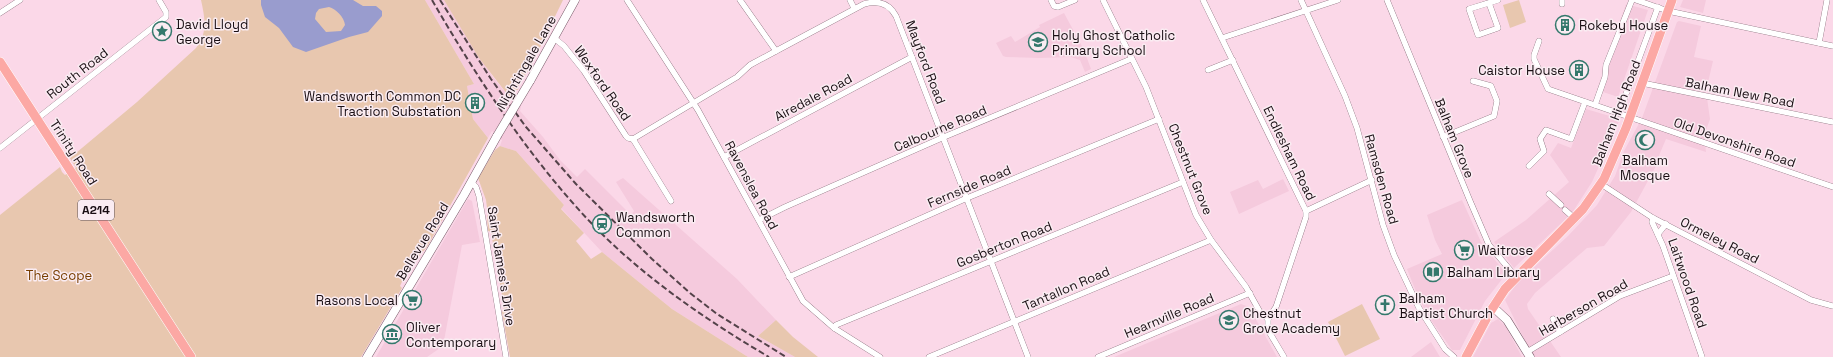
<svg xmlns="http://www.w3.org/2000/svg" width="1833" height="357" font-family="'Space Grotesk',sans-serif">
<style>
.built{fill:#f5cadd}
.green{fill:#e8c7af}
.water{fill:#999cce;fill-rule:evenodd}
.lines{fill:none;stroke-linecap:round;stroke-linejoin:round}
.minor-casing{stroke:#785a68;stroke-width:6}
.secondary-casing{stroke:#785a68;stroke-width:9}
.trunk-casing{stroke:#fff;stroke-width:10}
.minor{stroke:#fff;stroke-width:5.5}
.secondary{stroke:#fff;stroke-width:8}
.trunk{stroke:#fca8a4;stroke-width:9}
.rail{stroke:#534249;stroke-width:2;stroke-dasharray:6 3;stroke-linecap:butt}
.secondary-bridge-casing{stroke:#785a68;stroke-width:9;stroke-linecap:butt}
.secondary-bridge{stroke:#fff;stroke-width:8}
.labels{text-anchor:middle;stroke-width:3;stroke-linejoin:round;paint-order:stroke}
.shield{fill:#faecf2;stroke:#5c5156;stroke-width:1}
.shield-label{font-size:12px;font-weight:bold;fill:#190e13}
.poi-label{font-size:13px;fill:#190e13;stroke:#faecf2;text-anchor:start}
.street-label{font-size:13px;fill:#190e13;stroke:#faecf2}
.park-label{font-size:13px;fill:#783e01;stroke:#faecf2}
</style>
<rect width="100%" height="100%" fill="#fbd8e8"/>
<g class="built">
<polygon points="425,0 444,0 492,76 511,99 521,106 520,111 543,137 560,160 577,177 585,169 631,215 634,211 616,182 623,178 737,279 776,320 758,336 795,357 748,357 672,309 602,252 561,208 564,205 516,151 500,146 502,140 492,131 488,138 473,119 467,86 474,84"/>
<polygon points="1683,0 1706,0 1703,13 1680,7"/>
<polygon points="1626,4 1648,10 1618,97 1597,90"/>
<polygon points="1064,13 1084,50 1091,69 1085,72 1080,60 1071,57 1039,58 1006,57 1003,56 996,43 1011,36 1015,42 1040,27 1039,25"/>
<polygon points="1679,21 1701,26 1694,57 1713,61 1706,91 1710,119 1704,136 1706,152 1666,139 1655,165 1656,166 1631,212 1604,246 1587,248 1535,293 1527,304 1528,309 1561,357 1533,357 1505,300 1518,282 1568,236 1597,205 1615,176 1624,151 1642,118 1677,22"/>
<polygon points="1586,109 1620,119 1592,182 1572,213 1514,268 1494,242 1526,220 1569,182 1550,155 1558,143 1571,148"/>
<polygon points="1283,179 1289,191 1239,214 1230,192 1258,180 1263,189"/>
<polygon points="468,199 472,201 480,242 462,245 443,346 427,357 376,357"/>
<polygon points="1462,200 1481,242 1506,274 1485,301 1460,350 1452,350 1429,317 1419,299 1407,269 1442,254 1435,240 1427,215"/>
<polygon points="1241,304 1249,307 1277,357 1114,357"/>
<polygon points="1498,319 1506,327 1522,357 1473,357 1491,323"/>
<polygon points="1431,342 1440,357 1411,357"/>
</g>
<g class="green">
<path d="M201,0H425L474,84L467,86L473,119L488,138L427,247L408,269L400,286L402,288L361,357H0V215L60,167L62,172L65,175L76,168L70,158L137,102L196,48C208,33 205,18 201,0Z"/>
<polygon points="444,0 563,0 530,68 519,85 518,90 516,90 511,99 479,58"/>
<polygon points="1519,0 1526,22 1510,28 1503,5"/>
<polygon points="500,146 516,151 564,205 561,209 584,233 576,241 591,259 602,252 672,309 748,357 510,357 502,312 504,307 491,232 488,231 487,216 488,215 486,200 478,178 495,150"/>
<polygon points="1362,304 1380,339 1345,356 1328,322"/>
<polygon points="776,320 793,337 818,357 795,357 758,336"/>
</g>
<path class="water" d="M261,0H353L363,6H376L382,11V16L368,32L349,37L306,52L293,47L279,28L265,17L261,5ZM329,7C336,9 344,17 345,25L341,31L326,32L315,19L316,13L319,9Z"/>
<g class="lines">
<defs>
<g id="minor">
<polyline points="627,0 698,110 803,301 834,328 880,357"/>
<polyline points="740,0 776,51"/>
<polyline points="850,0 854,8"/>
<polyline points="1051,0 1054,6 1058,7 1075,0"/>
<polyline points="1103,0 1146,87 1196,215 1211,240 1246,287 1260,312 1268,319 1268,330 1284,357"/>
<polyline points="1203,0 1306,211 1306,217 1276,307 1268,319"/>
<polyline points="1301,0 1345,96 1357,128 1383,225 1394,255 1419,308 1445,349 1454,357"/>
<polyline points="1387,0 1470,201 1489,245 1516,277"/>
<polyline points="1562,0 1562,4"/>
<polyline points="1636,0 1668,11 1833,46"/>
<polyline points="1489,3 1498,28 1478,35 1469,9 1498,0"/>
<polyline points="0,13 20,0"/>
<polyline points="554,38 564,46 584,71 626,136 628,138 633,139"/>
<polyline points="1222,38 1338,0"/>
<polyline points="1539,41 1534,55 1534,59 1548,89 1833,187"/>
<polyline points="1819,43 1827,0"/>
<polyline points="1208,70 1233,60"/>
<polyline points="1642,83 1833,122"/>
<polyline points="1595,105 1605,77 1606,65 1632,0"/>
<polyline points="1619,113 1658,7"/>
<polyline points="1443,137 1494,116 1497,101 1491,86 1473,81"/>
<path d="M633,139L737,77L750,65L776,51L864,4C878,0 889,3 896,16L1028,357"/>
<polyline points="633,139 671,201"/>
<polyline points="0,148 166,17 166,12 159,0"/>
<polyline points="724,157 912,57"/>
<polyline points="1529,166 1544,151 1540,139 1546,130 1571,139 1585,102"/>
<polyline points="471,182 476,187 479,196 506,357"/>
<polyline points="1601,184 1653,218 1811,300 1833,306"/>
<polyline points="1549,194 1561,205"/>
<polyline points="1565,210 1574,218"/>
<polyline points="1306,211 1372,180"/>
<polyline points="1653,218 1652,222 1663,246 1702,357"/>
<polyline points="759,220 785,207 944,137 1131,59"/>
<polyline points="1658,234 1666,224"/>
<polyline points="789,277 967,198 1159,119"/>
<polyline points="1553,319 1560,332"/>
<polyline points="834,328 836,325 1183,182"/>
<polyline points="1527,352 1620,296 1673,276"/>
<polyline points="929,357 1211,240"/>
<polyline points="1098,357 1250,293"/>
</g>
<g id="secondary">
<polyline points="530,81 575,0"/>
<polyline points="1493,307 1507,320 1530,357"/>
<polyline points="367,357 464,195 497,136"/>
</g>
<g id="trunk">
<polyline points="0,62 191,357"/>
<polyline points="1466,357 1490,312 1505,289 1583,209 1604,179 1626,128 1672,0"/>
</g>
</defs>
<use href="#minor" class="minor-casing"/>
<use href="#secondary" class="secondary-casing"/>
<use href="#trunk" class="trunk-casing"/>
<use href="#minor" class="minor"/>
<use href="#secondary" class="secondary"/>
<use href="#trunk" class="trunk"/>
<g class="rail">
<path d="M432,0C475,74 522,147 580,211C633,270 701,317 769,357"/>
<polyline points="440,0 491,79 526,127 576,184 652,259 690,293 717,314 786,357"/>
</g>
<defs>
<polyline id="secondary-bridge" points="497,136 530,81"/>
</defs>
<use href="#secondary-bridge" class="secondary-bridge-casing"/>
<use href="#secondary-bridge" class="secondary-bridge"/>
</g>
<defs>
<symbol id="building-ring" viewBox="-11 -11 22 22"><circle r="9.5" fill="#faecf2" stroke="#34786c" stroke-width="1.5"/><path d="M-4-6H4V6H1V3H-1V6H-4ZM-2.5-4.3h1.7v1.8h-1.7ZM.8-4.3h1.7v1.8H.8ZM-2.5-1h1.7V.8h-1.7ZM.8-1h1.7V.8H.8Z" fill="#34786c"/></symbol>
<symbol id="sight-ring" viewBox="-11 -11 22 22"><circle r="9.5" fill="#faecf2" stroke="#34786c" stroke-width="1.5"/><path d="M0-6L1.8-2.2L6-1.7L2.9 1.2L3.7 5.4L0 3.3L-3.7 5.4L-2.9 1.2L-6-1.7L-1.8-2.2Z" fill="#34786c"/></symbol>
<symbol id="school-ring" viewBox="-11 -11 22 22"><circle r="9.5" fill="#faecf2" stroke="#34786c" stroke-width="1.5"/><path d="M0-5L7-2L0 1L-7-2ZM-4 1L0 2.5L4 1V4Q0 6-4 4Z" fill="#34786c"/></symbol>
<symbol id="mosque-ring" viewBox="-11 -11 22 22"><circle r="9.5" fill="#faecf2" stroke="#34786c" stroke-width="1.5"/><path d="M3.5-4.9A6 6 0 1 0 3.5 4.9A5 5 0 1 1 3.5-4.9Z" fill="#34786c"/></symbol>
<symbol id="station-ring" viewBox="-11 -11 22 22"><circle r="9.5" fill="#faecf2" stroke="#34786c" stroke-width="1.5"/><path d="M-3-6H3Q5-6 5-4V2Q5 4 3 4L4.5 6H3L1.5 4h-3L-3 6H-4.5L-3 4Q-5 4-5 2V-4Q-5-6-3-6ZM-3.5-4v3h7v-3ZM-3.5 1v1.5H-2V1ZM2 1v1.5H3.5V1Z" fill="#34786c"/></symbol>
<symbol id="supermarket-ring" viewBox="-11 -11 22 22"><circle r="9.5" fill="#faecf2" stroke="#34786c" stroke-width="1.5"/><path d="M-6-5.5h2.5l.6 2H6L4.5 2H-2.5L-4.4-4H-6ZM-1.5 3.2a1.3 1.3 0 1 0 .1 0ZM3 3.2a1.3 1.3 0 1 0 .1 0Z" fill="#34786c"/></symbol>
<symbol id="library-ring" viewBox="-11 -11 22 22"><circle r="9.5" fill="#faecf2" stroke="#34786c" stroke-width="1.5"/><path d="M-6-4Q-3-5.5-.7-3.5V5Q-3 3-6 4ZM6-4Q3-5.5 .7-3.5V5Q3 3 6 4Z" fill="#34786c"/></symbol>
<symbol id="church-ring" viewBox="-11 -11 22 22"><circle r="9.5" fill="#faecf2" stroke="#34786c" stroke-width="1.5"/><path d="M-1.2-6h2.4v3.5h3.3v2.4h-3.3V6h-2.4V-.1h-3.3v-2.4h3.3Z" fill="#34786c"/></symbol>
<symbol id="museum-ring" viewBox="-11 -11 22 22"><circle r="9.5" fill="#faecf2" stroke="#34786c" stroke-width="1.5"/><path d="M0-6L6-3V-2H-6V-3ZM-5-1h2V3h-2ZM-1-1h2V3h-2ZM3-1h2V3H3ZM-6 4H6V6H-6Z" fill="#34786c"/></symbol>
</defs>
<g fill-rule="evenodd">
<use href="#building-ring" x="1554" y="14" width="22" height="22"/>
<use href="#sight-ring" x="151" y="20" width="22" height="22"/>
<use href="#school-ring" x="1027" y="31" width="22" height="22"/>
<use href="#building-ring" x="1568" y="59" width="22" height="22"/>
<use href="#building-ring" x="464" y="92" width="22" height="22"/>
<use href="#mosque-ring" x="1634" y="129" width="22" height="22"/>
<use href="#station-ring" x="591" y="213" width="22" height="22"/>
<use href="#supermarket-ring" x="1453" y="239" width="22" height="22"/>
<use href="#library-ring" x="1422" y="261" width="22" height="22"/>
<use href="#supermarket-ring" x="401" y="289" width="22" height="22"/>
<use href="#church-ring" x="1374" y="294" width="22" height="22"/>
<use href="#school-ring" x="1218" y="309" width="22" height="22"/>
<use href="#museum-ring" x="381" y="323" width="22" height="22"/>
</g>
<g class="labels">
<rect class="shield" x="78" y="200" width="36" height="20" rx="3"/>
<g class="shield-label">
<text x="96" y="214">A214</text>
</g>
<g class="poi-label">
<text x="176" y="29">David Lloyd<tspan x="176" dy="15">George</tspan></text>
<text x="1579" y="30">Rokeby House</text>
<text x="1052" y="40">Holy Ghost Catholic<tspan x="1052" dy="15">Primary School</tspan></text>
<text x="1565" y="75" text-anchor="end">Caistor House</text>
<text x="461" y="101" text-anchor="end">Wandsworth Common DC<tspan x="461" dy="15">Traction Substation</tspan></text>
<text x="1645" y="165" text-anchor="middle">Balham<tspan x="1645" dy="15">Mosque</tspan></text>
<text x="616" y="222">Wandsworth<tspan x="616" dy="15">Common</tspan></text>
<text x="1478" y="255">Waitrose</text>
<text x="1447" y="277">Balham Library</text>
<text x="1399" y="303">Balham<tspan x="1399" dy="15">Baptist Church</tspan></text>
<text x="398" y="305" text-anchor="end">Rasons Local</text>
<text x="1243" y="318">Chestnut<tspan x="1243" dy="15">Grove Academy</tspan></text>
<text x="406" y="332">Oliver<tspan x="406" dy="15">Contemporary</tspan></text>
</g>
<g class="street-label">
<text transform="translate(526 62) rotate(-60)" y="5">Nightingale Lane</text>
<text transform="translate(926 62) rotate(69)" y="5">Mayford Road</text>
<text transform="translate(77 73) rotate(-38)" y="5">Routh Road</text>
<text transform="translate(603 83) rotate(55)" y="5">Wexford Road</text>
<text transform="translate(1740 92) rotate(11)" y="5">Balham New Road</text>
<text transform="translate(813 97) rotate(-28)" y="5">Airedale Road</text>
<text transform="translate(1616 113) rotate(-69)" y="5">Balham High Road</text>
<text transform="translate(940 128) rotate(-23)" y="5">Calbourne Road</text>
<text transform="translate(1455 138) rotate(68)" y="5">Balham Grove</text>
<text transform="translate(1735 142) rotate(19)" y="5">Old Devonshire Road</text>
<text transform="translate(74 152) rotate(57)" y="5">Trinity Road</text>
<text transform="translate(1290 153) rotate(64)" y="5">Endlesham Road</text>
<text transform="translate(1191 169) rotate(68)" y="5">Chestnut Grove</text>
<text transform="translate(1382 179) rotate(74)" y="5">Ramsden Road</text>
<text transform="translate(752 185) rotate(62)" y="5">Ravenslea Road</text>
<text transform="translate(969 186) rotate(-23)" y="5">Fernside Road</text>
<text transform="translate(1720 240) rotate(27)" y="5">Ormeley Road</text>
<text transform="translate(422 241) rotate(-59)" y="5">Bellevue Road</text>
<text transform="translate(1004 244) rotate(-22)" y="5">Gosberton Road</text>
<text transform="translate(502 266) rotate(81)" y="5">Saint James's Drive</text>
<text transform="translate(1688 283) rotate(71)" y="5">Laitwood Road</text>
<text transform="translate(1066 288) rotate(-23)" y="5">Tantallon Road</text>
<text transform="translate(1583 307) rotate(-30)" y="5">Harberson Road</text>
<text transform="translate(1169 315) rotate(-23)" y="5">Hearnville Road</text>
</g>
<g class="park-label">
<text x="59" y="280">The Scope</text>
</g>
</g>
</svg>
